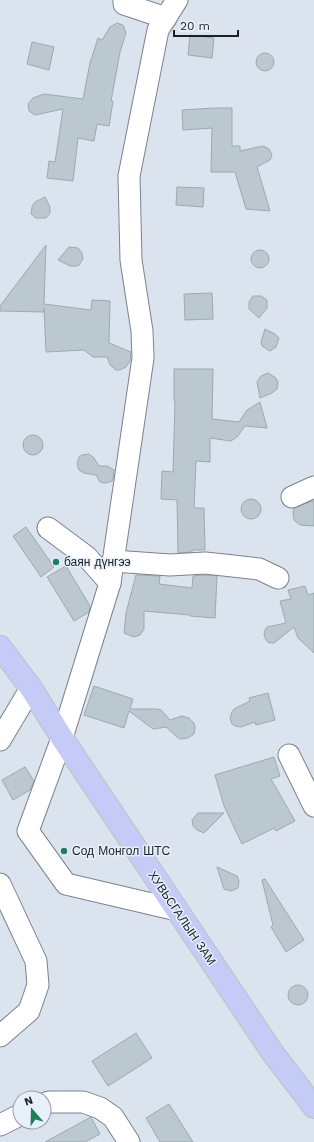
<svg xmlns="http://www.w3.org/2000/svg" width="314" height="1142" font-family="'Work Sans',sans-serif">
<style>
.building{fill:#bcc8d0;stroke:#9da9b0}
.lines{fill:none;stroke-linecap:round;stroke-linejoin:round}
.minor-casing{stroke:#7c838d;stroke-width:23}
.major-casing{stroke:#bfc0c1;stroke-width:24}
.minor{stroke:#fff;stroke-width:21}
.major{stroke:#c4cbf6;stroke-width:22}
.poi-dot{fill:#1e7f58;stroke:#e8f0fb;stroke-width:1.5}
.labels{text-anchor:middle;stroke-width:3;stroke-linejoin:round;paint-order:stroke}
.poi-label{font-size:12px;fill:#1c1f23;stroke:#e8f0fb;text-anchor:start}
.street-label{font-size:12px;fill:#1c1f23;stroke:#e8f0fb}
</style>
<rect width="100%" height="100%" fill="#dbe3ee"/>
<g class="building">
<polygon points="117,23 123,25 126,33 120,52 111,101 113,101 109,126 97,124 94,141 78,138 73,181 47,178 49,161 55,162 63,109 35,115 29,111 28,104 33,98 44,94 83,99 90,63 98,38 102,40 110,27"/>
<polygon points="190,35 214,38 212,58 188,55"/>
<polygon points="32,42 54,47 49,70 27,64"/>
<circle cx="265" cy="62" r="9"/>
<polygon points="214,108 232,108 232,146 240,146 240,151 263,146 269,149 272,155 270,160 257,167 270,211 246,209 235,172 211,172 212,128 183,130 182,110"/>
<polygon points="177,187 204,188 203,207 176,205"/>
<polygon points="45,197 50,207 50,213 46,218 36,218 31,214 32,207 35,202"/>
<polygon points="46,245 44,304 91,310 92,300 110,301 109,343 131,352 130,361 126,367 120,370 116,370 110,365 107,357 93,357 84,350 46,352 44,308 44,312 0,311 0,306"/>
<polygon points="69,247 78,248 82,253 83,259 79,265 77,266 70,266 58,260"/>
<circle cx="260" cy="259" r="9"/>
<polygon points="212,293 213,319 185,320 184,294"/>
<polygon points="253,296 261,296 267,300 267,308 259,318 249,309 249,302"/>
<polygon points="265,329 275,334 279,338 276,347 270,351 262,346 261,342"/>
<polygon points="174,369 213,369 212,419 239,422 247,410 260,402 267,428 245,426 237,437 231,441 210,438 210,462 196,461 194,508 204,508 205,550 192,550 192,552 178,553 177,500 161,499 162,471 173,472 175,401 174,401"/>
<polygon points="268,373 276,378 278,382 277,389 272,393 260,398 257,382 261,376"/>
<circle cx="33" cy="445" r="10"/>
<polygon points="89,454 94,458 99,466 107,466 114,470 113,480 110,482 104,483 100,482 96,475 84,473 79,470 77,464 79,457 82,455"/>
<circle cx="251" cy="509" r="10"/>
<polygon points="312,501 314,501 314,526 300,525 294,520 293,512 294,508"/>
<polygon points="26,527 54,567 41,577 13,536"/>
<polygon points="66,566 90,606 89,612 74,621 47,577"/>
<polygon points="136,575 160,576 159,584 192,588 193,576 205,575 217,576 215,618 190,616 190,615 144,611 144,629 140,635 134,637 124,633 126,613"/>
<polygon points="305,586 308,595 314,593 314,653 298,638 294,627 274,643 269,643 266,640 264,635 265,630 267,627 286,623 280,601 291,599 288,590"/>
<polygon points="94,686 133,699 130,709 157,709 161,710 170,720 182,716 189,718 194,723 195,727 194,734 188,738 180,739 177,737 166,727 153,729 129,711 124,728 84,715"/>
<polygon points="268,693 275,720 256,725 255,722 241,727 235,726 232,724 230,718 232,712 234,709 250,701 249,698"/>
<polygon points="274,757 280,776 271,779 295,821 276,831 274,828 242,844 224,806 215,775"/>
<polygon points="25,767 34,781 30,790 13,800 2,780"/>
<polygon points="198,813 224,813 204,833 197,830 193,826 192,820"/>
<polygon points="217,867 237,876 239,881 238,888 231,891 224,889"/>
<polygon points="265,879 304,940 286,952 271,927 273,925 262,880"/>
<circle cx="298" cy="995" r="10"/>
<polygon points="136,1033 152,1058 108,1086 92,1061"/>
<polygon points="169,1104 193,1142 160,1142 146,1118"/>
<polygon points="91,1117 100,1134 85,1142 45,1142"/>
</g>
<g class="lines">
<defs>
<g id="minor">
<polyline points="124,0 124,4 166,18"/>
<polyline points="292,497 314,487"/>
<polyline points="48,528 87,557 110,583"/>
<polyline points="113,561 170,565 205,563 233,566 259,569 278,578"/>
<polyline points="0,740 31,688"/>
<polyline points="289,755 314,806"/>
<polyline points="0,884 36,961 38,985 29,1011 0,1036"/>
<polyline points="177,910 66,884 28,831 62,738 110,583 143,358 142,331 131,260 129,176 158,30 177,0"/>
<polyline points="44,1104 49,1102 83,1102 100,1108 113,1117 129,1142"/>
<polyline points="0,1125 20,1115"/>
</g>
<polyline id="major" points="0,647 31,688 62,738 272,1052 314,1107"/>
</defs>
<use href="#minor" class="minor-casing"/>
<use href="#major" class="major-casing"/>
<use href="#minor" class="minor"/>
<use href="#major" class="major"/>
</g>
<g class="poi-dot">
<circle cx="56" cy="562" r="4"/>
<circle cx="64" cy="851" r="4"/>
</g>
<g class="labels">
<g class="poi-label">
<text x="64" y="566">баян дүнгээ</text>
<text x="72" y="855">Сод Монгол ШТС</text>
</g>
<g class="street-label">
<text transform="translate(182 918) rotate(56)" y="4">ХУВЬСГАЛЫН ЗАМ</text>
</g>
</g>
<g transform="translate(32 1110) rotate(340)"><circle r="19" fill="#e8f0fb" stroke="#969ca5"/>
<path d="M0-3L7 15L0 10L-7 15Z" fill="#1e7f58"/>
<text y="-6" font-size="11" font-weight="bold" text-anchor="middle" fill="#1c1f23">N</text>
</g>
<path d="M174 30v6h64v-6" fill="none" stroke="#1c1f23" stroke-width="2"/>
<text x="180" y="30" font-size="12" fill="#1c1f23" stroke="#e8f0fb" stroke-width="3" paint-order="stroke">20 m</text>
</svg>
